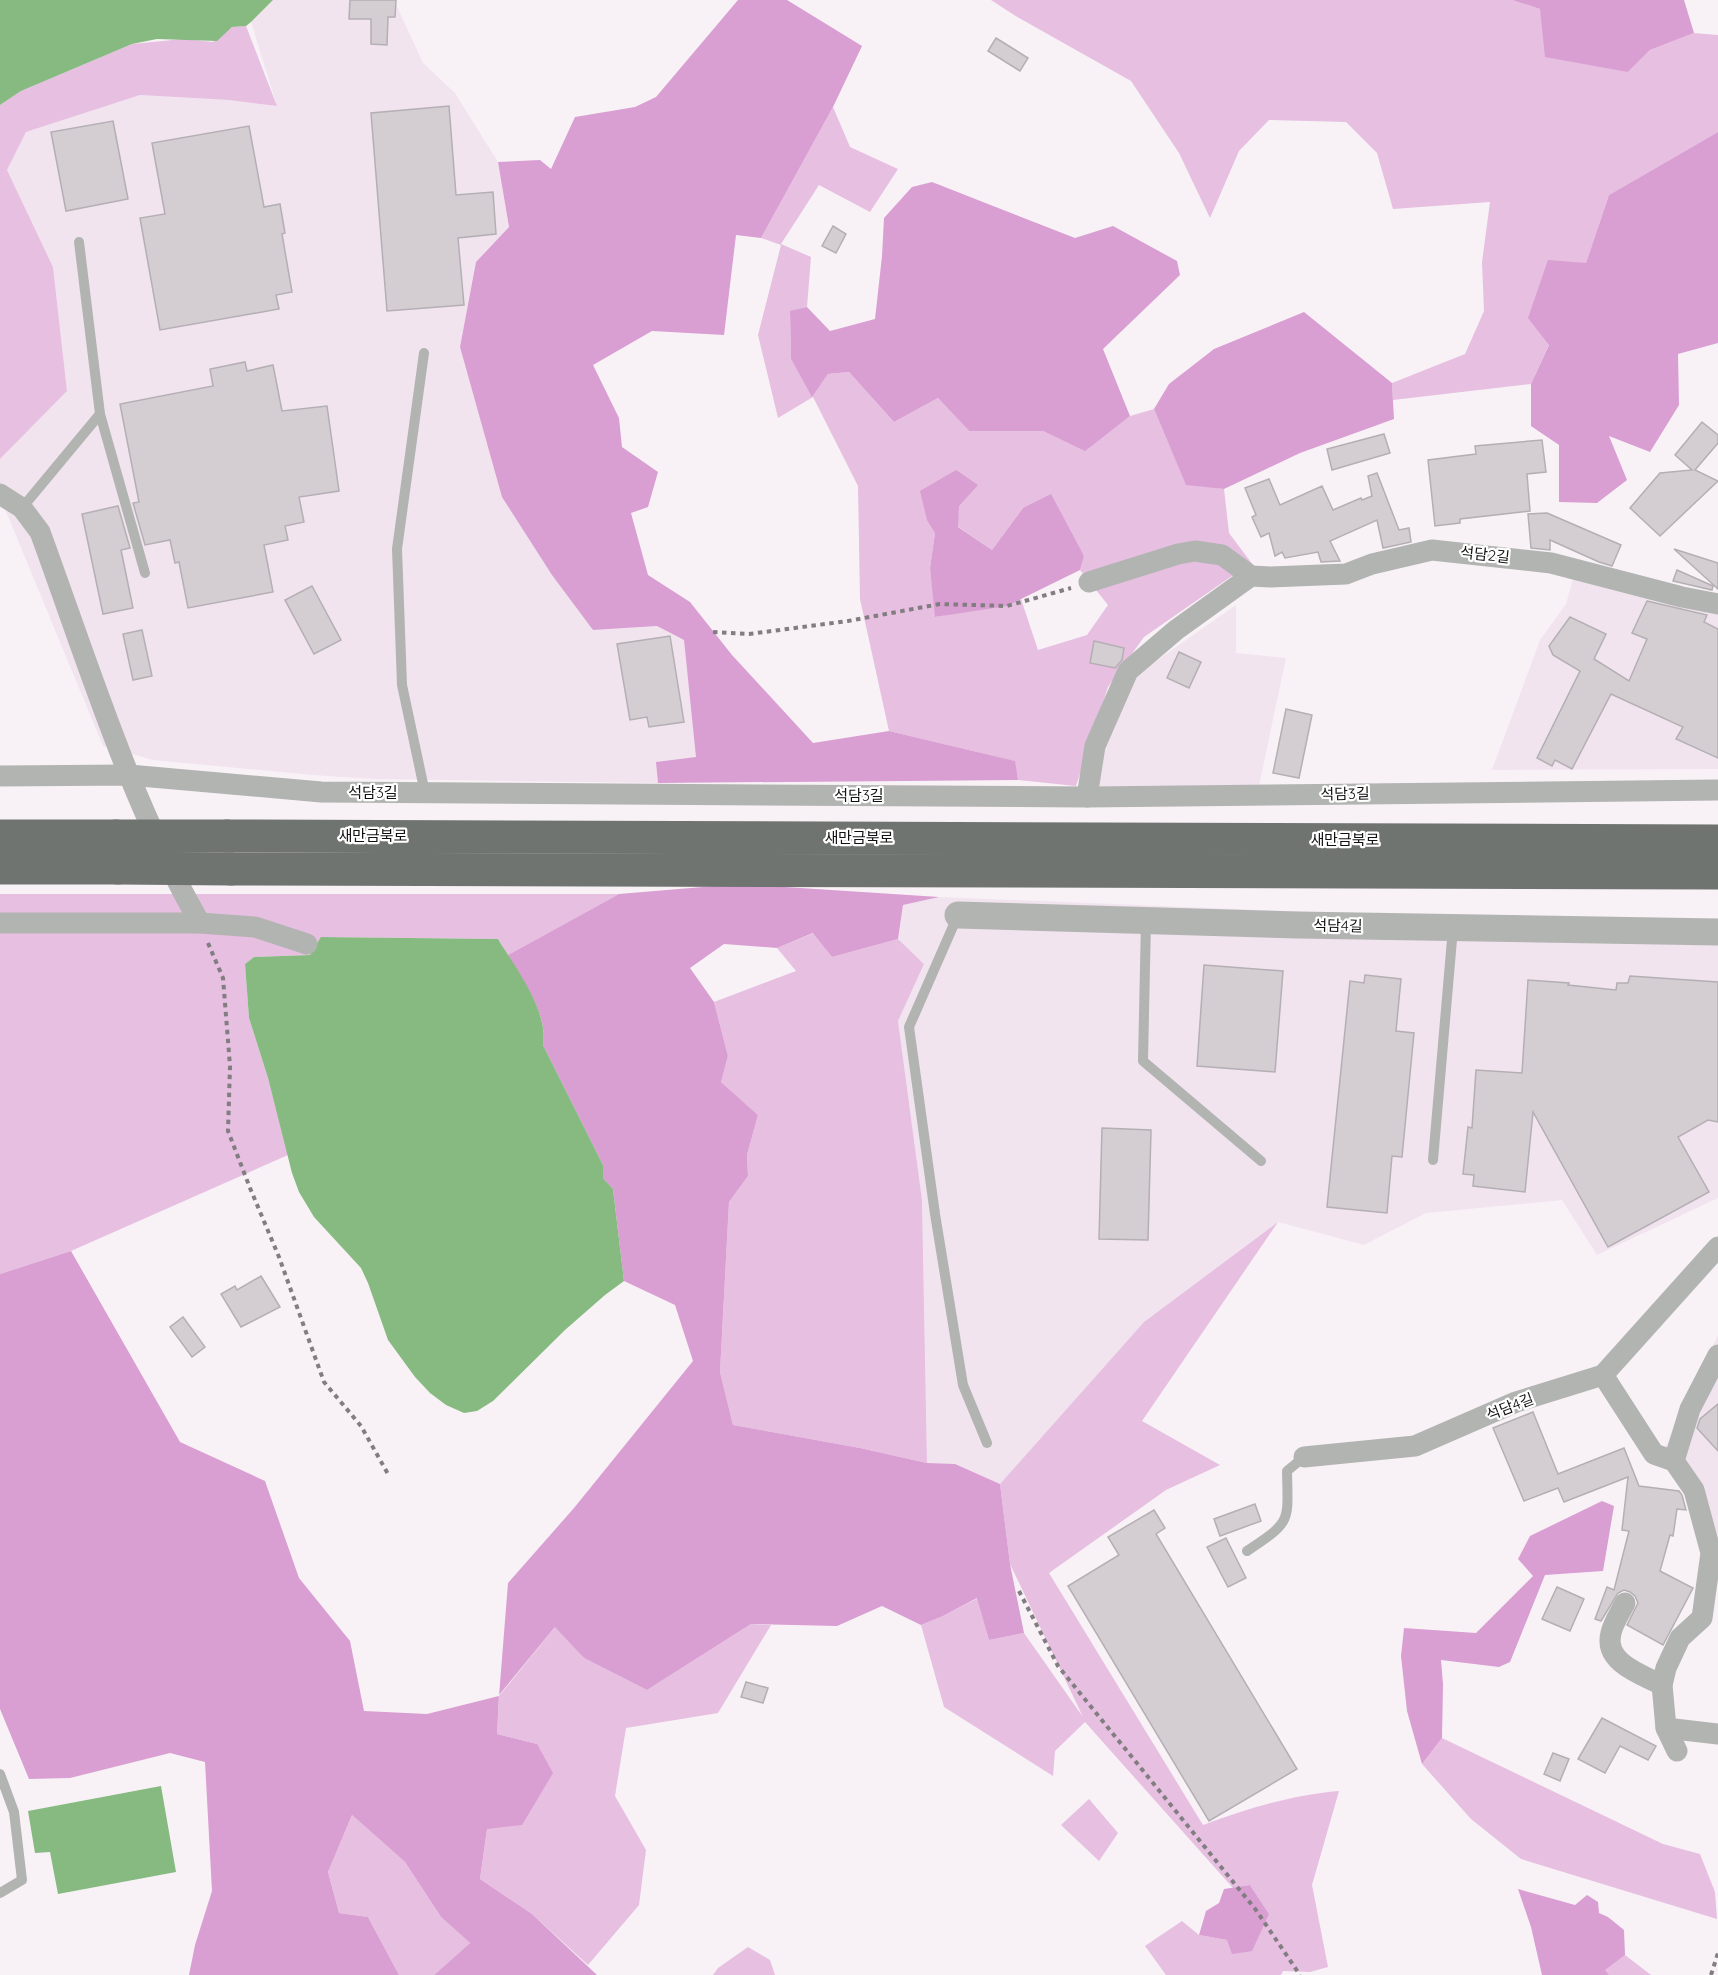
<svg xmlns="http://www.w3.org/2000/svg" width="1718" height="1975" font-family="Quicksand,'Noto Sans KR',sans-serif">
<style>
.built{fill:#f1e4ef}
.green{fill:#e6bfe1;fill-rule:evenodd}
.forest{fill:#d99ed2}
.water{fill:#87ba81}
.building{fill:#d4ced3;stroke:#b4afb3;stroke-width:1.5}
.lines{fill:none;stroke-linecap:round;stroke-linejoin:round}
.path{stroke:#817d80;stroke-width:4;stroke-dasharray:4.5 4.5;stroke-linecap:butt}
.service{stroke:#b2b4b1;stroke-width:10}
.minor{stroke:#b2b4b1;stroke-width:21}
.tertiary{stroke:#b2b4b1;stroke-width:27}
.trunk{stroke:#707470;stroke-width:33}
.trunk-bridge{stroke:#707470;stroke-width:33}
.labels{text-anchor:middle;stroke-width:4.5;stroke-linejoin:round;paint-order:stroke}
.street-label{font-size:15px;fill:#121011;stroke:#fff}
</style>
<rect width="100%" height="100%" fill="#f8f2f7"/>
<g class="built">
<polygon points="273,0 394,0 423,63 455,93 498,162 509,227 476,262 460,347 479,413 593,630 657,626 684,640 697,758 657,762 658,783 373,779 313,775 153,760 103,746 0,497 0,459 67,391 53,267 7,170 26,132 140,95 229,100 277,106 251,22"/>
<polygon points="1574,575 1718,607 1718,769 1492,770 1540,640 1566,604"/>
<polygon points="1236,605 1236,653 1286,658 1259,786 1099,786 1098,764 1136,675"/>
<polygon points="939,897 1410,916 1718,937 1718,1198 1597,1255 1562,1200 1426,1213 1364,1245 1278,1222 1144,1322 1000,1484 955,1465 927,1463 922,1200 898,1021 924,964 898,939 903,905"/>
<polygon points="1718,1335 1718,1555 1665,1448"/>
</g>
<g class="green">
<polygon points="991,0 1512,0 1540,9 1628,72 1650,50 1694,33 1718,35 1718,132 1609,195 1586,263 1531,384 1393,400 1392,383 1465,354 1484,311 1482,262 1490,202 1393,209 1377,153 1346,122 1269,120 1239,151 1210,218 1179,153 1131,81 1014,15"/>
<polygon points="246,26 277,106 229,100 140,95 26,132 7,170 53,267 67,391 0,459 0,105 21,91 132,44 183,39 213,42 232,27"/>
<path d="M833,107L850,147L898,169L870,212L819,185L781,244L811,257L807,307L790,312L791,359L812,396L828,374L849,372L894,422L938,398L969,431H1043L1084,450L1130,416L1154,409L1186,484L1224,489L1229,533L1256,569L1232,576L1144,637L1108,687L1076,786L1018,780L1014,761L889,731L860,599L858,486L813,397L778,418L758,335L781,245L761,238ZM956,471L959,506L957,526L992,550L1023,508L1084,555L1080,570L1108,605L1087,635L1038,650L1021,599L936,617L930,568L935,533Z"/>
<polygon points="0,894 619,894 508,955 498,939 322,937 310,955 254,957 245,964 249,1018 268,1078 288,1155 71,1251 0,1274"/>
<polygon points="814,933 832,957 898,939 924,964 898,1021 922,1200 927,1463 860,1448 733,1425 720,1372 729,1202 748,1176 747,1155 758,1115 721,1082 728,1056 714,1002 796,971 777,948"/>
<path d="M1278,1222L1142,1421L1220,1465L1166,1490L1049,1573L1203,1825C1247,1809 1291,1795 1339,1791L1312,1885L1328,1967L1310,1972L1283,1971L1281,1975H1166L1145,1946L1182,1921L1199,1935L1227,1940L1269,1914L1250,1885L1233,1888L1085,1722L1055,1751L1053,1776L944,1707L921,1625L943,1616L978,1598L989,1640L1024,1633L1083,1717L1010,1564L1000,1484L1144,1322Z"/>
<polygon points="751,1624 771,1625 718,1713 626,1728 615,1796 646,1850 639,1905 588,1965 532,1914 480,1879 487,1829 537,1744 497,1734 499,1696 556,1626 584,1658 647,1690"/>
<polygon points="1442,1738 1663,1844 1700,1854 1715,1892 1717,1919 1521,1859 1471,1819 1422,1764"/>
<polygon points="1089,1799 1118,1833 1099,1861 1061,1825"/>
<polygon points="352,1815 405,1862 441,1917 470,1943 434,1975 399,1975 368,1917 339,1913 328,1872"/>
<polygon points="748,1947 770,1960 775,1975 713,1975 718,1968"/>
<polygon points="1625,1955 1651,1975 1609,1975 1604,1970"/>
</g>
<g class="forest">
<polygon points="738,0 787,0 862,46 833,107 761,238 736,235 724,335 652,331 593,365 619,418 622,447 658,472 648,507 631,513 648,575 690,602 732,655 813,743 889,731 1015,761 1018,780 658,783 656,762 696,757 684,640 657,626 593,630 552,575 502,497 460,347 476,262 509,227 498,162 540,160 551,169 575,117 635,107 656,97"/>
<polygon points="1512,0 1684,0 1694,33 1650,50 1628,72 1545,57 1540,9"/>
<polygon points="1718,132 1718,343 1678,354 1679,405 1650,452 1609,436 1627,480 1597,503 1559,502 1559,445 1531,426 1531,384 1549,345 1528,318 1548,260 1586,263 1609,195"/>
<polygon points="932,182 1075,238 1113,226 1177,261 1180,275 1103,349 1130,416 1085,451 1043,431 969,431 938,398 894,422 849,372 828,374 812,397 791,359 790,311 807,307 830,331 875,319 882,256 884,218 912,187"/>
<polygon points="1304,312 1392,383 1394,419 1300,453 1224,489 1186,485 1154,409 1169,384 1214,349"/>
<polygon points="956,470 978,485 959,506 958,527 992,550 1023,508 1051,494 1084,556 1080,570 1007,606 935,617 930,568 935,533 927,520 920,491"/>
<path d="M739,884L939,897L903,905L898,939L832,957L813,933L777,948L724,944L690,968L714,1002L728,1056L721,1082L758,1115L747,1155L748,1176L729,1202L720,1372L733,1425L860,1448L927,1463L955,1464L1000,1484L1010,1564L1024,1633L989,1640L977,1598L943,1616L921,1625L882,1606L837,1626L751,1624L647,1690L584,1658L555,1627L499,1695L497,1734L537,1744L553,1773L522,1825L487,1829L480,1879L532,1914L597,1975H434L470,1943L441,1917L405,1862L352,1815L328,1872L339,1913L368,1917L399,1975H189L195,1945L212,1891L205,1762L170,1753L70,1778L29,1779L0,1709V1274L71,1251L180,1442L265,1481L299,1578L350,1641L364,1711L427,1714L499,1696L508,1583L574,1508L693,1361L675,1305L624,1281L613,1189L603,1178V1165L543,1045C548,1013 523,982 508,955L619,894Z"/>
<polygon points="1602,1501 1614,1506 1603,1571 1545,1575 1510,1662 1499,1667 1441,1660 1443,1684 1442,1738 1422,1764 1407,1711 1401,1656 1404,1628 1476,1633 1533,1576 1518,1559 1530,1536"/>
<polygon points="1250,1885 1269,1914 1252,1951 1232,1954 1227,1940 1199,1935 1206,1911 1219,1903 1224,1889"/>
<polygon points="1518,1889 1575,1905 1587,1895 1598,1902 1599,1913 1608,1917 1624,1930 1625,1955 1605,1970 1609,1975 1542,1975 1531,1927"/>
</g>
<g class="water">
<polygon points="0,0 273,0 251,22 246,26 232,27 217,41 157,39 132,44 21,91 0,105"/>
<path d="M321,937L498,939C515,967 549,1011 543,1045L603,1165V1178L613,1189L624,1281L605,1295L565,1330L493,1401L477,1411L464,1413L446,1405L430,1393L415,1377L388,1340L368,1283L361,1268L314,1217L299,1192L292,1173L268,1078L249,1018L245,964L254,957L310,955Z"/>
<polygon points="161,1786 176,1872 58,1894 50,1852 35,1853 28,1811"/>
</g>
<g class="building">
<polygon points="350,0 396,0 395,17 388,17 387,45 371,44 371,19 349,19"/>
<polygon points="996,38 1028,58 1020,71 988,51"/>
<polygon points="449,106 456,195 493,192 496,234 458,238 464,305 387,311 371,113"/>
<polygon points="113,121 128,199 66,211 51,132"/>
<polygon points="249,126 264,207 280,204 285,233 282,234 292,292 276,295 279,309 160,330 140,218 165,214 152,143"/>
<polygon points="833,226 846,234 836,253 822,246"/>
<polygon points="245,362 247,371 273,365 282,411 327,406 339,491 299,497 304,522 285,526 288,540 264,545 273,592 188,608 179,562 175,563 170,540 145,545 133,503 139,502 120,404 213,386 210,369"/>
<polygon points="1702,422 1718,435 1718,443 1695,470 1718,481 1660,536 1630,508 1660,473 1692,470 1675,455"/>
<polygon points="1384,434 1390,453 1332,470 1327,449"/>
<polygon points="1542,440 1546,472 1527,474 1530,511 1460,519 1460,523 1435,526 1428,460 1476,454 1475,446"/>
<polygon points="1377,473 1399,530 1409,528 1411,542 1383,548 1377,520 1330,541 1340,561 1321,562 1318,552 1285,558 1282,552 1275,556 1269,533 1261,537 1252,517 1256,515 1245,488 1269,479 1280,505 1322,486 1333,510 1361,498 1362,500 1372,496 1368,476"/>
<polygon points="118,506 130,548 121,550 133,608 103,614 82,514"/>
<polygon points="1547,513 1621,545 1612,566 1599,562 1550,540 1550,550 1531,548 1528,514"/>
<polygon points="1674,549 1718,563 1718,589"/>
<polygon points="1677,570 1713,586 1712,590 1673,581"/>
<polygon points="312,586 341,640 314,654 285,600"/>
<polygon points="1647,601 1707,615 1704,622 1718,629 1718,758 1676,739 1683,727 1611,694 1572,769 1555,760 1552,766 1537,758 1580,671 1553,655 1549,646 1570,617 1606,634 1594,659 1629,681 1647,639 1632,633"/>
<polygon points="142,630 152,676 133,680 123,634"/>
<polygon points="670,636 684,722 649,727 647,717 630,720 617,644"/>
<polygon points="1094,641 1124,648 1122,660 1115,668 1090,663"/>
<polygon points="1179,652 1201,662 1189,688 1167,678"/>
<polygon points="1286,709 1312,715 1299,778 1273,773"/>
<polygon points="1204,965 1283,971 1275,1072 1197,1066"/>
<polygon points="1365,975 1401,979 1396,1031 1414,1033 1402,1157 1392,1156 1387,1213 1327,1207 1350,981 1364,983"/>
<polygon points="1630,976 1718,982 1718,1122 1708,1120 1678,1137 1709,1192 1608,1247 1533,1112 1525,1192 1473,1186 1474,1175 1463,1174 1468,1127 1472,1128 1476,1070 1522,1073 1528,980 1569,983 1568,985 1616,990 1617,983 1628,983"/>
<polygon points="1102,1128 1151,1130 1148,1240 1099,1239"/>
<polygon points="261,1276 280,1307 241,1327 221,1294 235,1286 237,1290"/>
<polygon points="183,1317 205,1347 192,1357 170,1327"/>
<polygon points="1718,1404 1718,1451 1697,1428 1700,1419"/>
<polygon points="1533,1412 1558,1474 1624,1448 1639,1486 1679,1491 1682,1495 1686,1510 1677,1509 1673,1536 1670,1535 1660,1571 1693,1588 1663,1645 1627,1625 1638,1603 1635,1596 1630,1592 1624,1590 1618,1593 1601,1621 1595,1619 1607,1587 1614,1590 1629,1531 1622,1530 1628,1477 1564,1502 1558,1488 1524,1501 1493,1428"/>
<polygon points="1255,1504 1261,1521 1220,1536 1214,1519"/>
<polygon points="1154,1510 1165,1528 1156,1534 1297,1769 1209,1821 1068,1586 1119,1555 1108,1537"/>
<polygon points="1226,1538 1246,1578 1228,1587 1207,1547"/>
<polygon points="1557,1587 1584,1599 1570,1631 1542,1619"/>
<polygon points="746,1682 768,1688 763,1703 741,1697"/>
<polygon points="1602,1718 1656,1746 1648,1760 1620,1746 1605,1773 1578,1759"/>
<polygon points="1553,1753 1569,1759 1560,1781 1544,1774"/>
</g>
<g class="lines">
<g class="path">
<polyline points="713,632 749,634 848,621 940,604 1007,606 1071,588"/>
<polyline points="208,943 223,978 230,1066 228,1131 250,1188 279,1257 324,1382 361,1426 388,1474"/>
<polyline points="1019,1591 1058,1666 1256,1910 1300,1975"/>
<polyline points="1711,1975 1718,1953"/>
</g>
<g class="service">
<polyline points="424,353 397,549 402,685 425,793"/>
<polyline points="100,414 145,573"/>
<polyline points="22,508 100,414 79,242"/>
<polyline points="958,915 909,1027 935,1214 963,1385 987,1443"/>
<polyline points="1146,921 1143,1061 1261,1161"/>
<polyline points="1433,1160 1453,928"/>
<path d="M1247,1551C1292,1521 1288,1523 1287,1471L1304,1457"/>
<polyline points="0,1774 14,1812 22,1880 0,1893"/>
</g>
<g class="minor">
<path d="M0,494L22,508L40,532C88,663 130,802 200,923H0"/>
<polyline points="1089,582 1178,554 1195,551 1222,555 1251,576 1270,577 1346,574 1372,564 1432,550 1551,563 1682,597 1718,604"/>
<polyline points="0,776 129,775 321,792 1087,797 1718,790"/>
<polyline points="1087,797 1095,746 1128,671 1176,630 1251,576"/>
<polyline points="200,923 255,927 307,944"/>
<polyline points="1603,1375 1718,1247"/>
<polyline points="1304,1457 1415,1446 1516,1402 1603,1375 1654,1454 1674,1461"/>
<path d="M1625,1603C1620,1613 1613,1623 1611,1633C1603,1663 1643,1675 1662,1685"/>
<polyline points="1666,1728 1718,1734"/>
<polyline points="1677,1751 1666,1728 1662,1685 1666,1668 1680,1638 1702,1618 1711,1553 1694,1490 1674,1461 1690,1409 1718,1355"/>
</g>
<polyline class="tertiary" points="958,915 1298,925 1718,932"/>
<g class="trunk">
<polyline points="0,836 116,836"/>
<polyline points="227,836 1718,841"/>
<polyline points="0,868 118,868"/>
<polyline points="231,869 1718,873"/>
</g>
<g class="trunk-bridge">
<polyline points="116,836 227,836"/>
<polyline points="118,868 231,869"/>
</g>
</g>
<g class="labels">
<g class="street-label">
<text transform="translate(1485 555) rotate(6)" y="5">석담2길</text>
<text x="373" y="798">석담3길</text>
<text transform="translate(1345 794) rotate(-1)" y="5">석담3길</text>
<text x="859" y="801">석담3길</text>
<text x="373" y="841">새만금북로</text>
<text x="859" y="843">새만금북로</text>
<text x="1345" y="845">새만금북로</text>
<text transform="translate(1338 926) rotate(1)" y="5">석담4길</text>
<text transform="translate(1510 1407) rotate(-21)" y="5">석담4길</text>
</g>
</g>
</svg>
